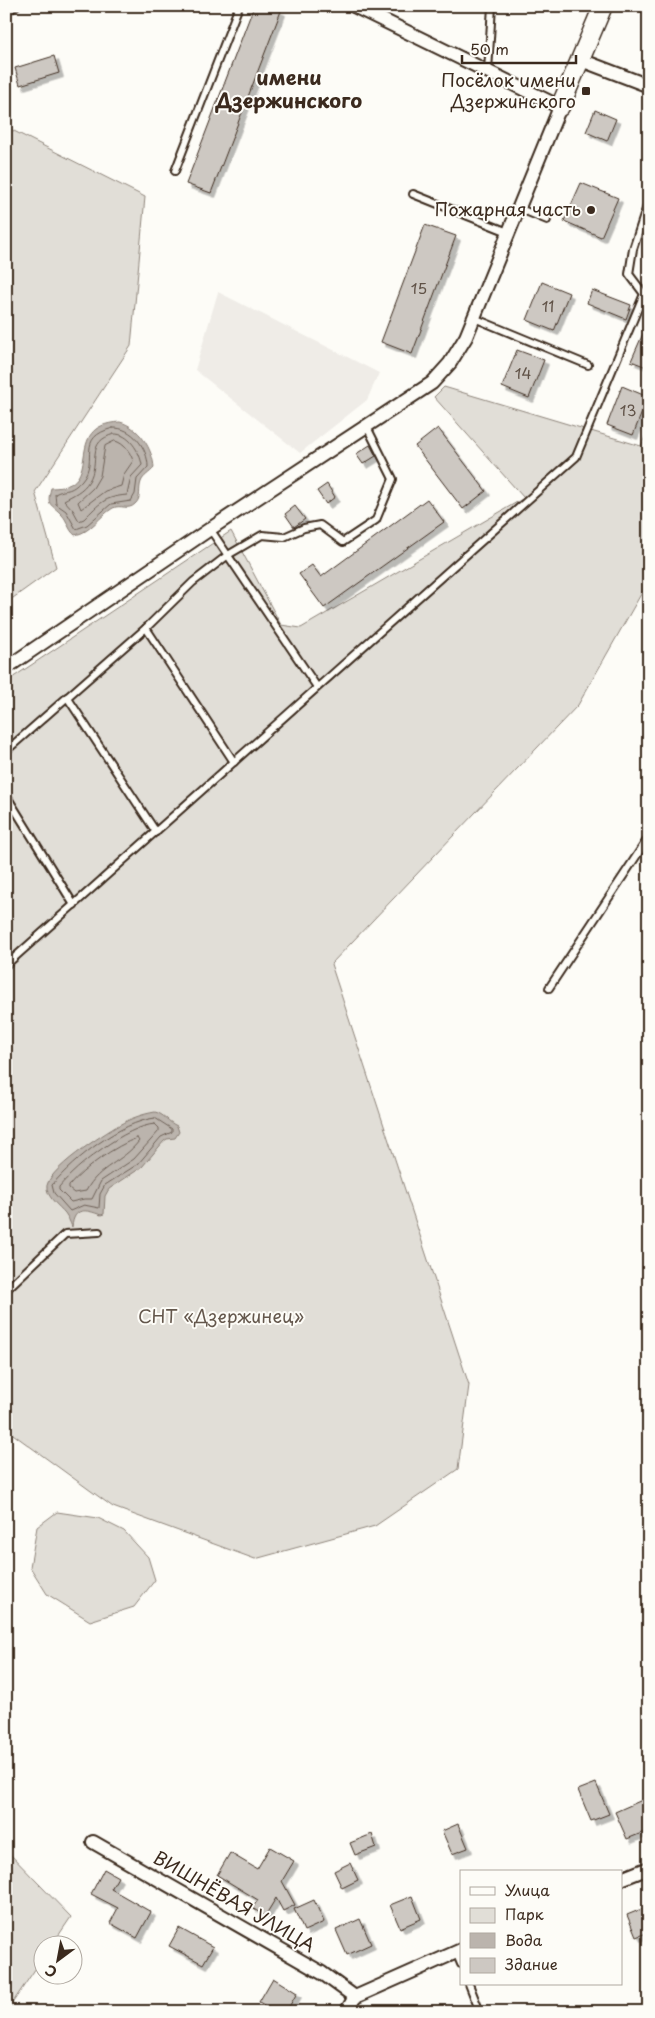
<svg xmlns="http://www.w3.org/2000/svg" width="655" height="2018" font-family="'Playpen Sans',sans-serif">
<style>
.built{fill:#efece7}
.green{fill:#e1ded7;stroke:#8e847a}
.water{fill:#bbb4ad;stroke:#887d74}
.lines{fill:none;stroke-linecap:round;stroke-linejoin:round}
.shore{stroke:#6e6157;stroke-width:1}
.building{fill:#cdc8c2;stroke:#3b2a1e;filter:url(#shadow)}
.lane-casing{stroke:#3b2a1e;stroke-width:10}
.street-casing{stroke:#3b2a1e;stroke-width:16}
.secondary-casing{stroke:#3b2a1e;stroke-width:21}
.lane{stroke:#fdfcf7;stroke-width:6}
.street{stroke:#fdfcf7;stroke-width:12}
.secondary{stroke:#fdfcf7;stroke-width:18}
.poi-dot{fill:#3b2a1e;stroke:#fdfcf7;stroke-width:2}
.labels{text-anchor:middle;stroke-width:4;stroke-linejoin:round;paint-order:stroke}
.number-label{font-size:15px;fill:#605247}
.poi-label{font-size:18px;fill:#3b2a1e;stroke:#fdfcf7;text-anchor:end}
.park-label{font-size:18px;fill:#64574c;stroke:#fdfcf7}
.street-label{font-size:18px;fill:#3b2a1e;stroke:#fdfcf7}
.quarter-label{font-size:20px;font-weight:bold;fill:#3b2a1e;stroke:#fdfcf7}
</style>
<defs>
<filter id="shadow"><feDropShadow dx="4.5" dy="4.5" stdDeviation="0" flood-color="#0004"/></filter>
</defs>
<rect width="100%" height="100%" fill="#fdfcf7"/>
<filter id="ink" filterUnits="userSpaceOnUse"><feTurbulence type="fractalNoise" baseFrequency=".02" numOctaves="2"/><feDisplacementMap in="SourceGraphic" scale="10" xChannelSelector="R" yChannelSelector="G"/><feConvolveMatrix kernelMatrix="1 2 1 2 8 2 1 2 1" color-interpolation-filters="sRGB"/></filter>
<g filter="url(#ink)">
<polygon class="built" points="218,292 379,373 367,400 300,453 195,370"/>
<g class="green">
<polygon points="6,127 145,197 131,346 35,492 56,567 6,603"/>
<polygon points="444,387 641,446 649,427 649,580 578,705 331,964 469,1385 458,1469 375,1526 255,1559 113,1507 6,1429 6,682 231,531 281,625 301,628 524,498 434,397"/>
<polygon points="57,1512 98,1518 124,1531 148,1557 155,1580 134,1607 90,1621 47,1594 30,1567 37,1527"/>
<polygon points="6,1850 71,1917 52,1945 42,1946 42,1959 11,2005 11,2012 6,2012"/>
</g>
<g class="water">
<path d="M120,422C139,427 153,449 154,468C150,473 143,476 141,482C138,490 142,498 135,504C128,511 121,504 113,508C99,516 92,532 75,535C68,530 68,521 62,515C51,503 46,507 51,488C108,488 59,425 120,422Z"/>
<path d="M155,1112C164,1114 168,1122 177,1126L179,1132L175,1138L167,1139L164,1141L142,1167L109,1189L105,1196L104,1214L101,1215C85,1209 74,1207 72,1227C70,1222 68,1217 65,1213C59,1206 49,1199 47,1189C43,1172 105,1133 119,1125C131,1118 143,1114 155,1112Z"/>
</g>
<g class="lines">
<g class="shore">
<path d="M113,428C132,427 148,448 148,467L137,479L135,494L131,501L111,504L87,525L76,529L66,511L56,504L55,494C66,488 70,494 82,480C100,459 74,438 113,428Z"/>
<path d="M114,434C129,433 140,452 142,465L131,477L127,495C104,497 100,503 84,519L79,521L73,510L64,500C73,495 83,491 89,481C101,461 85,442 114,434Z"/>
<path d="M115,441C124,443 131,453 133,461L124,474L121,486L105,491L81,509L78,502L93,488L100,476L105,446Z"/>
<path d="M155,1118L172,1129V1132L161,1137L138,1164L105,1185L100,1194L99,1208L84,1205L70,1211L54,1193L52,1185C74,1159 120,1122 155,1118Z"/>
<path d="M155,1124L159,1128V1131L134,1159L101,1181L92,1199H84L71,1202L59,1190V1187C77,1165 126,1126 155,1124Z"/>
<path d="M137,1138L139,1141C122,1163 99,1166 86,1191L74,1193L69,1189V1186C84,1168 115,1146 137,1138Z"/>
</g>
</g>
<g class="building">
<polygon points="254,6 270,6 281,11 211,193 186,184"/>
<polygon points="54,56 59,73 20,85 15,68"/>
<polygon points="595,110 616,119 607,141 586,132"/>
<polygon points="581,183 618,198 601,237 564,221"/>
<polygon points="425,225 456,236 412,354 381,342"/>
<polygon points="542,282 569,293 554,331 527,320"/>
<polygon points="592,290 631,305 626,319 587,303"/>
<polygon points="649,320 649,368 631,361"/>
<polygon points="517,350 544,360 529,398 502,387"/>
<polygon points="622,386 648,397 633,435 607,425"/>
<polygon points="438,428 486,491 463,509 415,446"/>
<polygon points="370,445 376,456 363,464 356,454"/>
<polygon points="327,484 335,497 326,504 317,491"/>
<polygon points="427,499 444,522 324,608 299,574 312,565 321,577"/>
<polygon points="295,506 305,519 294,527 285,514"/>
<polygon points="596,1783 609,1814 591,1821 578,1790"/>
<polygon points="649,1797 649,1830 627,1839 615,1812"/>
<polygon points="458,1824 468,1848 452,1854 442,1831"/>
<polygon points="372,1834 376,1847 355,1855 350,1843"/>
<polygon points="270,1847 294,1861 282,1881 295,1905 283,1911 276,1898 265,1916 252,1908 258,1900 217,1875 230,1853 257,1869"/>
<polygon points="350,1863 358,1880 342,1888 334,1871"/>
<polygon points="104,1869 118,1877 111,1889 151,1912 137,1938 110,1923 118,1908 91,1894"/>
<polygon points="412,1896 421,1919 400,1928 390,1905"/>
<polygon points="314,1900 324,1922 304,1931 294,1909"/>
<polygon points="649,1906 649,1932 636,1937 627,1915"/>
<polygon points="360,1919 371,1944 347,1955 336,1930"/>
<polygon points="179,1928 213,1947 203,1964 169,1946"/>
<polygon points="273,1978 297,1993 286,2012 276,2012 259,2002"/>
</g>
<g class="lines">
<defs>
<g id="lane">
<polyline points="6,12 16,6"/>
<polyline points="488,71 492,6"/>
<polyline points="175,171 239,6"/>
<polyline points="413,194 508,232"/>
<polyline points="518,208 547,220"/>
<polyline points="474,318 588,365"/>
<polyline points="210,529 317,687"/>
<polyline points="146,628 234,762"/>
<polyline points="67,697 156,832"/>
<polyline points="6,751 146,628 193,582 228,555 262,535 284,537 304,528 320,525 343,542 376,520 393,479 366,425"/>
<polyline points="6,795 74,905"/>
<polyline points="6,965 576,457 644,294 629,274 633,249 648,203 649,188"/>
<polyline points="549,988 649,837"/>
<polyline points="6,1290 65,1234 99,1232"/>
<polyline points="456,1952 461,1964"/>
<polyline points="469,1984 480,2012"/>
</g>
<g id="street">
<polyline points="581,60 649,86"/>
<polyline points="6,668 210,529 432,383 450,363 466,337 560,107 354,6"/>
<polyline points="93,1842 322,1973 355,1997 346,2012"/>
<polyline points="621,1879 649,1868"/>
<polyline points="355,1997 461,1950"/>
</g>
<polyline id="secondary" points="560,107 603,6"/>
</defs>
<use href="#lane" class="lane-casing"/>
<use href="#street" class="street-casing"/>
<use href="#secondary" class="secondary-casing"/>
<use href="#lane" class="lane"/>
<use href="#street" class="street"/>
<use href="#secondary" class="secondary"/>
</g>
</g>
<g class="poi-dot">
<rect x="581" y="86" width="10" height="10" rx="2.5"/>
<circle cx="591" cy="210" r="5"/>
</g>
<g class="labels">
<g class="number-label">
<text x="419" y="294">15</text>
<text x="548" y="312">11</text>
<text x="523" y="379">14</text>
<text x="628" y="416">13</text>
</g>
<g class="poi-label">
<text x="576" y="87">Посёлок имени<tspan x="576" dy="21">Дзержинского</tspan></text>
<text x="581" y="216">Пожарная часть</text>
</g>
<g class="park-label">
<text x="221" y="1323">СНТ «Дзержинец»</text>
</g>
<g class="street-label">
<text transform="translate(234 1902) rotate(30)" y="6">ВИШНЁВАЯ УЛИЦА</text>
</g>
<g class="quarter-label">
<text x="289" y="85">имени<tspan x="289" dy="23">Дзержинского</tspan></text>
</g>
</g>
<rect width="655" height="2018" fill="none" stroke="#fdfcf7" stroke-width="25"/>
<rect x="12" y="12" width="630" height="1993" fill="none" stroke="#3b2a1e" stroke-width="2" filter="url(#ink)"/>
<rect x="460" y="1870" width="162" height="115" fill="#fdfcf7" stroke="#afa8a0"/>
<rect x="470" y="1887" width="25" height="8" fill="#fdfcf7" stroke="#afa8a0"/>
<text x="505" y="1896" font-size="15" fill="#3b2a1e">Улица</text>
<rect x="470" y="1908" width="25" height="15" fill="#e1ded7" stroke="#afa8a0"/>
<text x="505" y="1920" font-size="15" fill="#3b2a1e">Парк</text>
<rect x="470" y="1933" width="25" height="15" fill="#bbb4ad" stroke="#afa8a0"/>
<text x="505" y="1946" font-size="15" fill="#3b2a1e">Вода</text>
<rect x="470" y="1958" width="25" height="15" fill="#cdc8c2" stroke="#afa8a0"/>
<text x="505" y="1970" font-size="15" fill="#3b2a1e">Здание</text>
<g transform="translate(58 1960) rotate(212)"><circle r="24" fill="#fdfcf7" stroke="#afa8a0"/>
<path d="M0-4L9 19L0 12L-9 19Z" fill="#3b2a1e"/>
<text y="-8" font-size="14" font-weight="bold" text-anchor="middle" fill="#3b2a1e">С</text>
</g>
<path d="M462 55v8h114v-8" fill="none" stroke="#3b2a1e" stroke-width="2.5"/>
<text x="470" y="55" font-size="15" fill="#3b2a1e" stroke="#fdfcf7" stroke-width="4" paint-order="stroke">50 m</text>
</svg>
